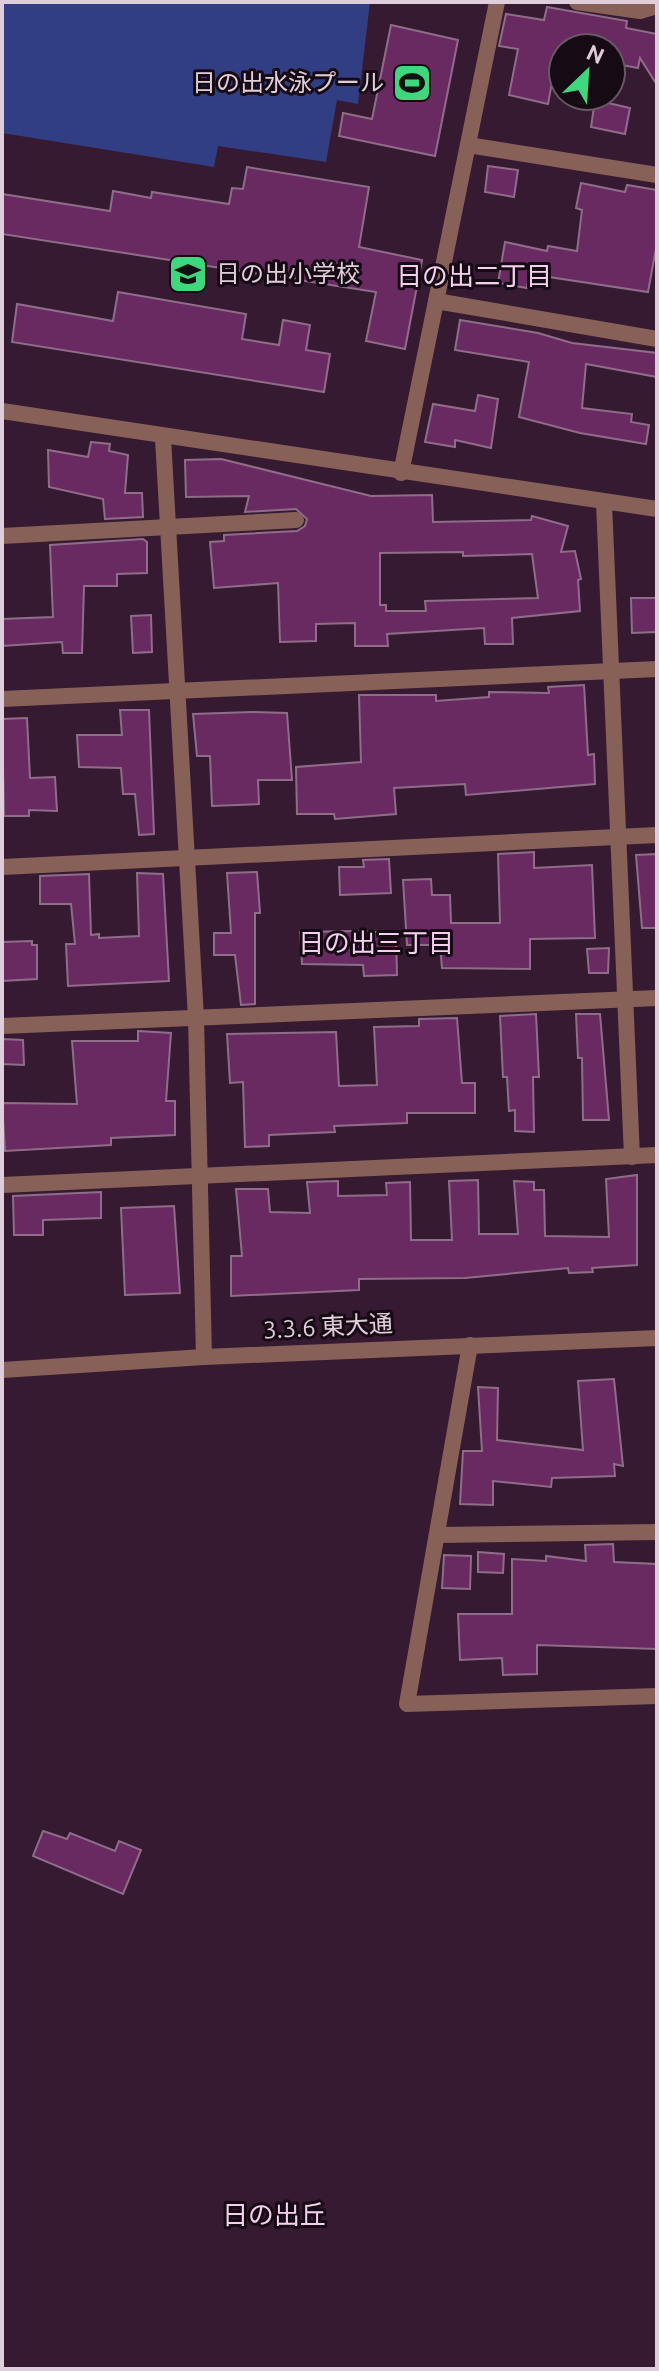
<svg xmlns="http://www.w3.org/2000/svg" width="659" height="2371" font-family="Ubuntu,'Noto Sans JP',sans-serif">
<style>
.green{fill:#323e83}
.building{fill:#692961;stroke:#8f6d89;stroke-width:2;fill-rule:evenodd}
.lines{fill:none;stroke-linecap:round;stroke-linejoin:round}
.minor{stroke:#876058;stroke-width:16}
.tertiary{stroke:#876058;stroke-width:16}
.labels{text-anchor:middle;stroke-width:6;stroke-linejoin:round;paint-order:stroke}
.poi-label{font-size:24px;fill:#e0cddc;stroke:#160a14;text-anchor:end}
.street-label{font-size:24px;fill:#e0cddc;stroke:#160a14}
.neighbourhood-label{font-size:26px;fill:#f5cfee;stroke:#160a14}
</style>
<rect width="100%" height="100%" fill="#361a32"/>
<polygon class="green" points="2,2 370,2 358,104 337,100 326,162 218,146 214,167 2,133"/>
<g class="building">
<polygon points="547,7 627,21 626,28 657,34 657,85 640,58 638,68 611,63 611,48 563,48 558,49 548,104 509,95 518,49 499,46 506,14 544,20"/>
<polygon points="391,25 458,40 435,156 339,136 343,113 372,119"/>
<polygon points="595,100 630,108 625,134 591,127"/>
<polygon points="488,166 518,170 514,197 485,192"/>
<polygon points="247,167 369,187 359,247 422,260 405,349 366,341 376,292 2,234 2,194 110,211 113,191 151,198 152,192 229,204 232,188 243,189"/>
<polygon points="581,183 625,192 627,185 657,190 657,243 648,292 529,274 527,288 498,283 505,242 547,251 548,246 577,251 582,210 576,208"/>
<polygon points="118,292 246,314 242,339 279,345 283,320 310,325 306,350 330,354 324,392 12,342 17,304 113,321"/>
<polygon points="460,320 538,333 572,343 657,353 657,377 586,364 582,408 632,414 631,422 649,425 646,444 580,433 519,417 529,362 455,350"/>
<polygon points="478,395 498,399 491,448 455,440 455,447 425,442 433,404 475,411"/>
<polygon points="91,442 110,444 109,451 128,455 125,493 142,493 143,517 105,519 103,499 49,487 48,450 88,457"/>
<path d="M221,459L371,496L432,495L433,522L531,520L532,516L568,526L561,552L575,551L581,579L578,580L580,611L512,618L513,644H485L484,628L387,634L388,646H355V623L316,624V641L280,642L278,583L214,588L210,542L224,541V535L297,531L305,526L307,519L296,509L245,512L249,496L186,497L185,460ZM463,552V556L532,554L538,598L425,601L426,611H386V605H380V553Z"/>
<polygon points="143,539 147,542 147,573 117,574 117,586 84,586 82,653 63,653 62,642 2,646 2,619 53,617 50,545"/>
<polygon points="631,598 657,598 657,632 632,633"/>
<polygon points="151,615 152,652 133,653 131,616"/>
<polygon points="584,685 588,755 594,754 595,784 466,795 465,784 394,788 396,814 335,819 334,814 297,814 296,767 361,762 359,695 436,695 436,701 489,697 489,692 549,693 548,687"/>
<polygon points="120,710 149,710 154,834 139,835 135,794 123,794 121,768 79,767 77,735 122,735"/>
<polygon points="252,712 287,713 292,780 258,780 259,804 212,806 210,756 197,756 193,714"/>
<polygon points="27,718 30,778 55,777 57,811 29,810 29,816 4,816 2,719"/>
<polygon points="534,852 534,868 592,865 595,938 530,939 530,969 442,968 440,945 407,945 403,880 431,879 432,895 450,895 451,923 500,923 498,854"/>
<polygon points="657,854 657,928 642,928 636,855"/>
<polygon points="389,859 391,893 340,895 339,867 364,867 363,860"/>
<polygon points="257,872 260,913 255,913 255,1004 241,1005 235,955 214,955 214,933 231,933 227,873"/>
<polygon points="137,873 163,874 169,981 68,986 66,944 75,944 71,904 40,904 40,876 89,874 91,935 99,934 99,938 139,936"/>
<polygon points="356,931 396,933 397,975 364,976 363,965 302,964 300,932"/>
<polygon points="32,941 32,945 37,945 37,979 2,981 2,942"/>
<polygon points="609,948 608,973 589,973 587,949"/>
<polygon points="536,1014 539,1077 533,1077 534,1132 515,1131 515,1110 509,1111 507,1077 503,1077 500,1016"/>
<polygon points="576,1014 600,1014 609,1120 583,1120 582,1058 578,1058"/>
<polygon points="457,1018 462,1083 475,1083 475,1113 407,1113 407,1123 334,1126 335,1132 269,1135 269,1146 245,1147 243,1082 230,1083 227,1034 336,1032 339,1086 377,1085 374,1027 419,1026 419,1019"/>
<polygon points="138,1031 171,1033 166,1101 175,1101 175,1135 111,1138 111,1145 5,1151 2,1103 77,1104 72,1041 138,1041"/>
<polygon points="2,1039 23,1040 24,1065 2,1064"/>
<polygon points="637,1175 637,1265 592,1268 593,1272 569,1273 568,1268 465,1278 359,1279 359,1290 231,1296 231,1256 242,1256 236,1189 268,1189 270,1212 310,1213 307,1182 338,1181 338,1196 387,1195 386,1183 410,1182 411,1240 452,1240 449,1181 478,1180 479,1234 518,1234 514,1181 534,1182 534,1190 544,1190 545,1236 609,1237 606,1179"/>
<polygon points="101,1192 101,1218 43,1220 43,1235 14,1235 13,1196"/>
<polygon points="174,1206 180,1293 125,1295 121,1208"/>
<polygon points="614,1379 623,1466 614,1464 615,1476 552,1478 551,1487 493,1481 493,1505 460,1504 463,1451 482,1451 478,1387 498,1388 497,1440 583,1450 578,1381"/>
<polygon points="613,1544 614,1562 657,1564 657,1649 537,1645 537,1674 503,1675 502,1658 460,1660 458,1614 512,1614 512,1559 546,1561 546,1556 586,1561 585,1545"/>
<polygon points="478,1552 504,1554 503,1573 478,1572"/>
<polygon points="444,1555 471,1556 470,1589 442,1588"/>
<polygon points="43,1831 67,1839 70,1833 115,1851 119,1841 141,1850 123,1894 33,1856"/>
</g>
<g class="lines">
<g class="minor">
<polyline points="577,2 640,11 657,6"/>
<polyline points="468,145 657,175"/>
<polyline points="436,301 657,339"/>
<polyline points="163,438 196,1018 204,1357"/>
<polyline points="401,473 497,2"/>
<polyline points="604,503 632,1157"/>
<polyline points="2,536 296,520"/>
<polyline points="2,699 657,669"/>
<polyline points="2,867 657,835"/>
<polyline points="2,1026 657,998"/>
<polyline points="2,1185 657,1155"/>
<polyline points="470,1345 407,1704 657,1696"/>
<polyline points="437,1535 657,1532"/>
</g>
<g class="tertiary">
<polyline points="2,411 657,509"/>
<polyline points="2,1370 204,1357 657,1338"/>
</g>
</g>
<defs>
<symbol id="stadium-square" viewBox="-11 -11 22 22"><rect x="-9" y="-9" width="18" height="18" rx="4" fill="#3fd77d" stroke="#160a14"/><path d="M0-5a6.5 5 0 1 0 0 10a6.5 5 0 1 0 0-10ZM-3.5-1.8h7v3.6h-7Z" fill="#111"/></symbol>
<symbol id="school-square" viewBox="-11 -11 22 22"><rect x="-9" y="-9" width="18" height="18" rx="4" fill="#3fd77d" stroke="#160a14"/><path d="M0-5L7-2L0 1L-7-2ZM-4 1L0 2.5L4 1V4Q0 6-4 4Z" fill="#111"/></symbol>
</defs>
<g fill-rule="evenodd">
<use href="#stadium-square" x="390" y="61" width="44" height="44"/>
<use href="#school-square" x="166" y="252" width="44" height="44"/>
</g>
<g class="labels">
<g class="poi-label">
<text x="384" y="91">日の出水泳プール</text>
<text x="216" y="282" text-anchor="start">日の出小学校</text>
</g>
<g class="street-label">
<text transform="translate(328 1327) rotate(-3)" y="8">3.3.6 東大通</text>
</g>
<g class="neighbourhood-label">
<text x="474" y="285">日の出二丁目</text>
<text x="376" y="952">日の出三丁目</text>
<text x="274" y="2224">日の出丘</text>
</g>
</g>
<rect width="659" height="2371" fill="none" stroke="#e0cddc" stroke-width="8"/>
<g transform="translate(587 72) rotate(25)"><circle r="38" fill="#160a14" stroke="#675864" stroke-width="2"/>
<path d="M0-6L14 30L0 20L-14 30Z" fill="#3fd77d"/>
<text y="-12" font-size="22" font-weight="bold" text-anchor="middle" fill="#e0cddc">N</text>
</g>
</svg>
